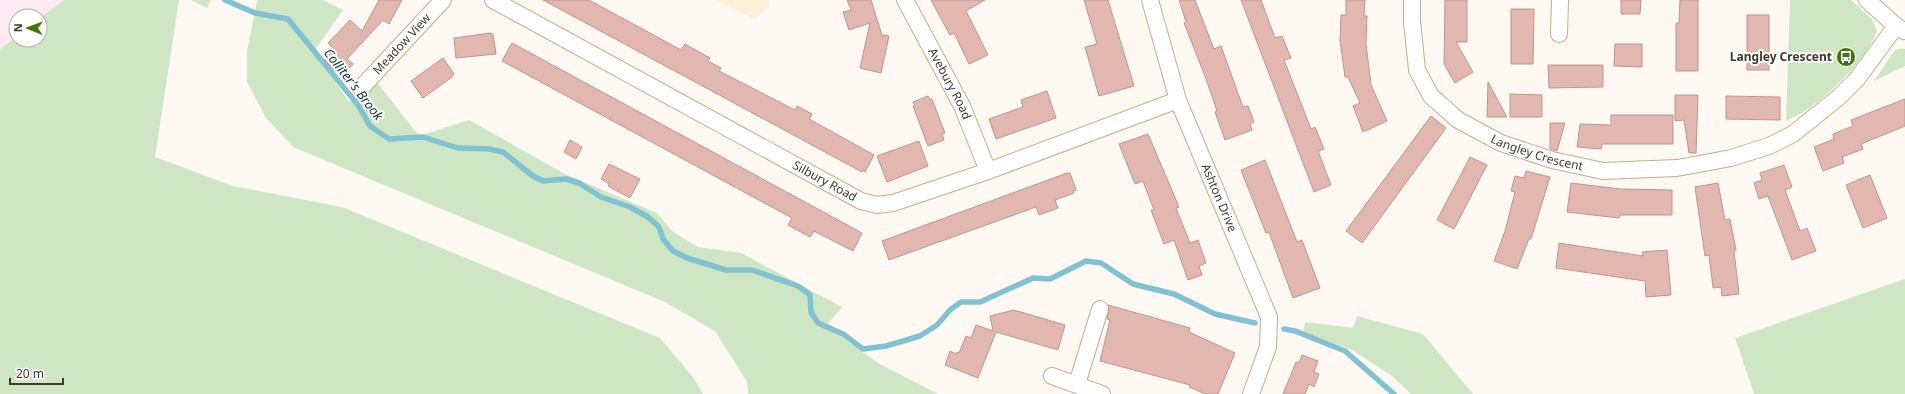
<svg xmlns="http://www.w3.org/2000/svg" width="1905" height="394" font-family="'Noto Sans',sans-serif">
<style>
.industrial{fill:#feeaf2}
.built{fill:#fcf0d6}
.green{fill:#cfe6c5}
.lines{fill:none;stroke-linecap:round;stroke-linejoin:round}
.stream{stroke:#80c1d2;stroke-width:5.5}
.building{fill:#e1b7b0;stroke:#be968f}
.street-casing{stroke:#c0af8e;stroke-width:18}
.street{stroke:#fff;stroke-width:16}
.labels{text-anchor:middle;stroke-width:4;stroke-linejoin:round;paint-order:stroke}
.street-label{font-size:12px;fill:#3f382b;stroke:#fff}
.poi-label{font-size:12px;font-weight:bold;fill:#3f382b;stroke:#fff;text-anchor:end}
.water-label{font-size:13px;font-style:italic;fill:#113139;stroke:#fff}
</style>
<rect width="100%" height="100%" fill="#fdf9f2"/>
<polygon class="industrial" points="0,0 64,0 40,18 40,16 16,16 16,37 0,49"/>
<polygon class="built" points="715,0 769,0 770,6 755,19"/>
<g class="green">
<polygon points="64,0 179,0 155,157 233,186 342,207 660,338 693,377 703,394 0,394 0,49 16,37 16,40 40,40 40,18"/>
<polygon points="191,0 211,0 207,8"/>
<polygon points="257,0 323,0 343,10 314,51 349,102 377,82 419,136 469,120 565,174 657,213 673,232 698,247 741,253 842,307 826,326 878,363 938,394 748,394 747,382 715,331 665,302 293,147 266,118 247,82 247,52"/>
<path d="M1790,0H1851L1872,19L1877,30C1871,55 1827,97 1805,111C1799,115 1792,118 1786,121Z"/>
<polygon points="1900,49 1905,49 1905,66 1874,81 1895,50"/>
<polygon points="1905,279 1905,394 1754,394 1735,338"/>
<polygon points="1357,316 1423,334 1473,394 1411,394 1392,376 1352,350 1303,332 1305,322 1353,328"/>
</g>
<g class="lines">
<g class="stream">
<polyline points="225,0 255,13 288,19 358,105 370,126 389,139 423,137 458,148 489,149 503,152 533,176 543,181 566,179 579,183 601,197 630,207 648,217 659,227 663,239 673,251 687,258 726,270 752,270 798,286 810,295 811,312 818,323 843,334 863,349 886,346 920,336 937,325 950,310 961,302 980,302 1033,278 1050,279 1086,261 1101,263 1133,284 1174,294 1215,314 1255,323"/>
<polyline points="1284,329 1295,331 1345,351 1394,394"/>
</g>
</g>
<g class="building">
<polygon points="379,0 402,0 389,24 383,20 347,59 353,64 341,77 324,60 334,49 328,43 350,20 362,31"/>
<polygon points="543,0 589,0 681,50 685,44 710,58 708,61 721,68 719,71 795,110 797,106 812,114 809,119 874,155 865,172 863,170 862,172"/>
<polygon points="847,0 871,0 882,35 889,36 881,73 860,68 870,23 849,30 843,12 851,10"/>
<polygon points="931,0 985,0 966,11 988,55 969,64 954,33 950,35"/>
<polygon points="1084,0 1108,0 1134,86 1099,96 1085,47 1097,44"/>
<polygon points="1179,0 1195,0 1214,49 1221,46 1243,107 1248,106 1254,122 1250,124 1252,130 1225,140 1215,112 1217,111 1205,76 1184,23 1186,22"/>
<polygon points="1241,0 1261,0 1275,38 1282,36 1291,58 1284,60 1311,129 1315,127 1324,149 1318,151 1331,185 1314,192"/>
<polygon points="1346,0 1365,0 1364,16 1367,16 1366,44 1371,85 1387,121 1363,132 1353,106 1360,103 1348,77 1345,77 1340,40 1341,15 1346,15"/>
<polygon points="1445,0 1467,0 1467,42 1456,42 1473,72 1455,83 1444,64"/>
<polygon points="1621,0 1641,0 1640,14 1621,14"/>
<polygon points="1680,0 1698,0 1698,71 1676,71 1676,23 1679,23"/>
<polygon points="1511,9 1534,9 1533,64 1511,64"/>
<rect x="1747" y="15" width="22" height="55"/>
<polygon points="490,33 493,34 496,54 456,58 454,38"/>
<polygon points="512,43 862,233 853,251 814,231 810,237 788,225 792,218 502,61"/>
<polygon points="1615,44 1642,44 1642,67 1614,66"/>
<polygon points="443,58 454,74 452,76 452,77 423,98 411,81"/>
<polygon points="1548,65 1603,65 1603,87 1549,88"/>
<polygon points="1488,82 1507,117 1487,117"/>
<polygon points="1047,91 1056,118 996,139 989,119 1023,107 1021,100"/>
<polygon points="1510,94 1542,95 1542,117 1510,117"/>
<polygon points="1675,95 1698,95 1696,153 1689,153 1684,120 1675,121"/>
<polygon points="928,96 930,100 932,99 945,133 942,134 944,140 928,146 913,106 915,106 913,102"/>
<polygon points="1726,96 1780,97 1780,120 1726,119"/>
<polygon points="1905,99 1905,126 1861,144 1863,149 1842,157 1844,163 1823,171 1814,147 1834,139 1833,134 1853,126 1851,120"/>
<polygon points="1611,115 1673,115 1673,144 1602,144 1601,149 1577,147 1580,124 1611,125"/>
<polygon points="1431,116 1446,128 1362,243 1346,231"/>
<polygon points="1550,123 1565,123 1557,151 1550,149"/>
<polygon points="1148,134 1179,207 1176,208 1190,243 1198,240 1206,263 1199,266 1202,275 1188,280 1174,240 1164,244 1151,210 1154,210 1143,181 1135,184 1119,144"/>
<polygon points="570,140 582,147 576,159 564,152"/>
<polygon points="919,141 928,166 887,182 877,156"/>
<polygon points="1470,157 1487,165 1454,229 1437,220"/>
<polygon points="1265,160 1297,242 1302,240 1320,288 1293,298 1269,232 1266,233 1241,170"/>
<polygon points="609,164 640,179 630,198 608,186 609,184 601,179"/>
<polygon points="1784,165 1792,187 1785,190 1800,231 1807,228 1816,251 1792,260 1768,196 1759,199 1754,183 1762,180 1760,173"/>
<polygon points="1526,171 1550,177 1531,239 1529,239 1517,269 1494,261 1505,231 1515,192 1511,191 1515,176 1524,178"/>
<polygon points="1067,173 1070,173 1076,190 1073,191 1074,193 1055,200 1058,208 1039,215 1036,207 889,260 882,241"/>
<polygon points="1870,175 1887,218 1863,228 1846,185"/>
<polygon points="1571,183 1620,189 1672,190 1672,215 1620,215 1619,218 1567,212"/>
<polygon points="1718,183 1725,220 1730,219 1736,250 1734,251 1739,294 1722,296 1721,287 1713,288 1709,255 1705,256 1695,187"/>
<polygon points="1559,243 1643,256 1642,252 1667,250 1671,295 1646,297 1645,281 1556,268"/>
<polygon points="1108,305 1190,328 1189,332 1235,353 1218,394 1205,394 1189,387 1190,385 1100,361 1110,320 1107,319 1109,311"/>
<polygon points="1014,310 1065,325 1058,350 996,332 978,378 945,365 950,351 956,354 957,352 959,353 966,336 971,338 976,325 993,331 990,316"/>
<polygon points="1302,355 1318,361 1314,372 1319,374 1314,387 1309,384 1305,394 1283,394 1296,362 1299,363"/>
</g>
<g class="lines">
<defs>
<g id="street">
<path id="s1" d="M493,0L861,201L877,205L893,203L988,171L1178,100"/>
<path id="s2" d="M905,0L962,106L988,171"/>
<path id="s3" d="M1150,0L1178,100L1269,317L1268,347L1251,394"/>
<path id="s4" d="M1412,0V21L1417,70L1431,96L1458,120L1501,143L1552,160L1603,171L1677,168L1699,164L1731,158L1769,146L1793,134L1839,97L1857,79L1896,26"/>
<polyline points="1867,0 1896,26 1904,31"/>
<polyline points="1559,34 1560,0"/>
<path id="s5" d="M361,88L443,0"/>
<polyline points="1052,376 1102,394"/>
<polyline points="1077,384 1100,309"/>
</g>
</defs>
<use href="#street" class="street-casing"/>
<use href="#street" class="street"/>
</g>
<defs>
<symbol id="bus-disc" viewBox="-11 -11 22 22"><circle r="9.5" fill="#3c760b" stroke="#fff"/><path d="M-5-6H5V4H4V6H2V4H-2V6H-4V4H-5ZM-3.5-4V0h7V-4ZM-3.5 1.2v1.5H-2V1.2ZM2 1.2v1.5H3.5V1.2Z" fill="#fff"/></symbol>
</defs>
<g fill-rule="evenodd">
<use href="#bus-disc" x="1835" y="46" width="22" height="22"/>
</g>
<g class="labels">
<g class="street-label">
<text dy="4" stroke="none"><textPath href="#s5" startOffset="60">Meadow View</textPath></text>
<text dy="4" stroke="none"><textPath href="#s2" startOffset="95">Avebury Road</textPath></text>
<text dy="4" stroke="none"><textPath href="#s4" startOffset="222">Langley Crescent</textPath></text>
<text dy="4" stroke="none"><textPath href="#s1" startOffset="378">Silbury Road</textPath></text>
<text dy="4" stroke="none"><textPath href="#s3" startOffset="210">Ashton Drive</textPath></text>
</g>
<g class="poi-label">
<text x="1832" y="61">Langley Crescent</text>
</g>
<g class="water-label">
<text transform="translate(354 84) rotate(52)" y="5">Colliter's Brook</text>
</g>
</g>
<g transform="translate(28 28) rotate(271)"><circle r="19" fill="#ffffff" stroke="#b2afaa"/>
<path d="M0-3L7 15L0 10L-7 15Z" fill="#3c760b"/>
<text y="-6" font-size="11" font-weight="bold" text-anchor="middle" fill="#3f382b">N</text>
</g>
<path d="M10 378v6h53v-6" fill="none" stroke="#3f382b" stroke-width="2"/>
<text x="16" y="378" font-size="12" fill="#3f382b" stroke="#ffffff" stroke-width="3" paint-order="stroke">20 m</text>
</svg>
